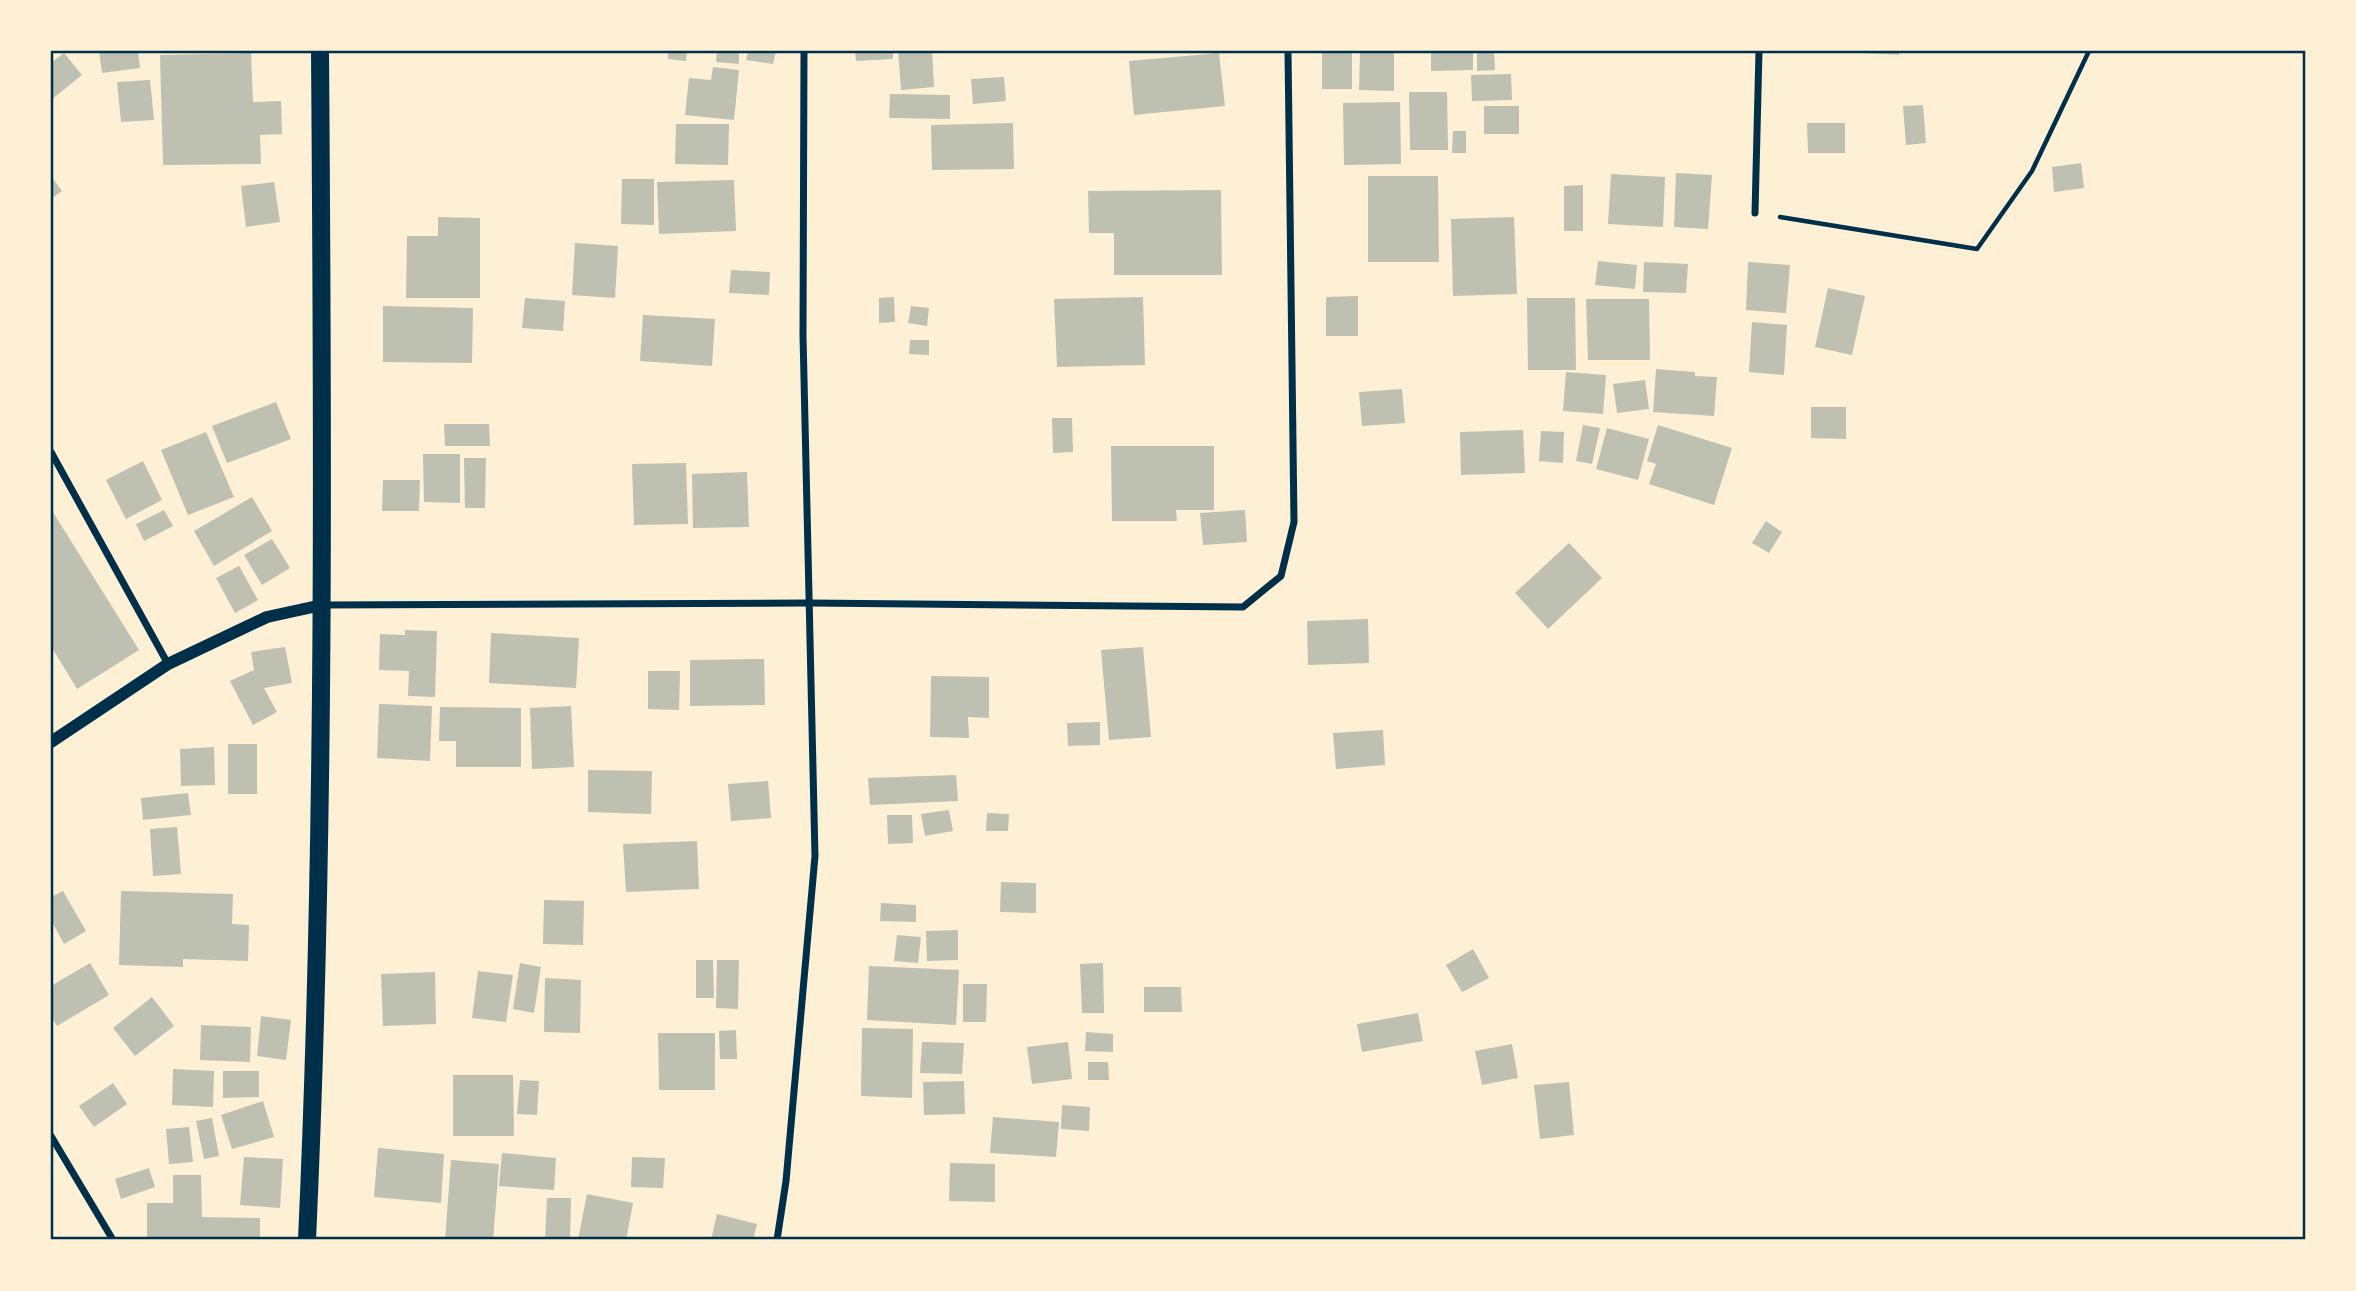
<svg xmlns="http://www.w3.org/2000/svg" width="2356" height="1291" font-family="Figtree,sans-serif">
<style>
.building{fill:#bec0b2}
.lines{fill:none;stroke-linecap:round;stroke-linejoin:round}
.path{stroke:#003049;stroke-width:4.5}
.minor{stroke:#003049;stroke-width:7}
.tertiary{stroke:#003049;stroke-width:12}
.primary{stroke:#003049;stroke-width:18}
.neatline{fill:none;stroke:#003049;stroke-width:2.5}
</style>
<rect width="100%" height="100%" fill="#fdf0d5"/>
<g class="building">
<polygon points="99,51 138,51 140,68 102,73"/>
<polygon points="668,51 687,51 686,61 668,59"/>
<polygon points="717,51 739,51 739,64 716,62"/>
<polygon points="748,51 776,51 773,64 746,60"/>
<polygon points="855,51 893,51 893,59 856,61"/>
<polygon points="898,51 932,51 934,87 901,90"/>
<rect x="1322" y="51" width="30" height="38"/>
<polygon points="1360,51 1394,51 1394,91 1359,90"/>
<polygon points="1431,51 1473,51 1473,70 1431,71"/>
<polygon points="1477,51 1494,51 1495,70 1477,71"/>
<polygon points="1863,51 1900,51 1899,55 1863,53"/>
<polygon points="64,53 82,75 51,100 51,63"/>
<polygon points="251,53 253,102 281,101 282,134 260,135 261,164 163,165 160,55"/>
<polygon points="1219,53 1225,106 1134,115 1129,61"/>
<polygon points="713,67 739,70 734,120 685,115 689,78 711,80"/>
<polygon points="1511,74 1512,100 1472,101 1471,75"/>
<polygon points="1004,77 1006,101 973,104 971,79"/>
<polygon points="150,80 154,120 121,122 117,82"/>
<polygon points="1409,92 1447,92 1448,150 1410,150"/>
<polygon points="890,94 950,95 950,119 889,118"/>
<polygon points="1400,102 1401,164 1344,165 1343,103"/>
<polygon points="1923,105 1926,143 1906,145 1903,106"/>
<rect x="1484" y="106" width="35" height="28"/>
<polygon points="1013,123 1014,169 932,170 931,125"/>
<polygon points="1807,123 1845,123 1845,153 1808,153"/>
<polygon points="676,124 729,124 728,165 675,164"/>
<polygon points="1453,131 1466,131 1466,153 1452,153"/>
<polygon points="2081,163 2084,188 2054,192 2052,167"/>
<polygon points="1676,173 1712,175 1708,229 1674,227"/>
<polygon points="1611,174 1665,177 1663,227 1608,224"/>
<polygon points="51,176 62,191 51,199"/>
<polygon points="1368,176 1438,176 1439,262 1368,262"/>
<polygon points="622,179 654,179 654,225 621,224"/>
<polygon points="734,180 736,231 659,234 657,182"/>
<polygon points="274,182 280,222 246,227 241,186"/>
<polygon points="1583,185 1583,231 1564,231 1564,186"/>
<polygon points="1221,190 1222,275 1114,275 1114,233 1089,233 1088,191"/>
<polygon points="438,217 480,218 480,298 406,298 407,236 438,236"/>
<polygon points="1514,217 1517,294 1453,296 1451,219"/>
<polygon points="575,243 618,246 615,298 572,295"/>
<polygon points="1598,261 1637,265 1635,289 1595,285"/>
<polygon points="1644,262 1688,264 1686,293 1643,292"/>
<polygon points="1748,262 1790,265 1786,313 1746,310"/>
<polygon points="731,270 770,272 769,295 729,293"/>
<polygon points="1828,288 1865,296 1852,355 1815,347"/>
<polygon points="1358,296 1358,336 1326,336 1326,297"/>
<polygon points="894,297 895,322 879,323 879,298"/>
<polygon points="1143,297 1145,365 1057,367 1054,299"/>
<polygon points="525,298 565,301 563,331 522,328"/>
<polygon points="1527,298 1575,298 1576,370 1528,370"/>
<polygon points="1586,299 1649,299 1650,360 1588,360"/>
<polygon points="383,306 473,308 472,363 383,362"/>
<polygon points="911,306 929,308 927,326 908,323"/>
<polygon points="643,315 715,319 712,366 640,361"/>
<polygon points="1752,322 1787,325 1784,375 1749,372"/>
<polygon points="910,340 929,340 929,355 909,354"/>
<polygon points="1656,369 1695,372 1695,376 1717,377 1714,416 1653,412"/>
<polygon points="1566,372 1606,375 1603,414 1563,411"/>
<polygon points="1645,380 1649,409 1617,413 1613,384"/>
<polygon points="1402,389 1405,423 1362,426 1359,392"/>
<polygon points="276,402 291,439 227,463 212,426"/>
<polygon points="1811,407 1846,407 1846,439 1811,438"/>
<polygon points="1052,418 1072,418 1073,452 1053,453"/>
<polygon points="444,424 489,424 490,446 445,446"/>
<polygon points="1583,425 1600,428 1592,464 1576,461"/>
<polygon points="1658,425 1732,448 1714,505 1649,484 1656,464 1647,461"/>
<polygon points="1607,428 1649,439 1638,480 1596,469"/>
<polygon points="1523,430 1525,473 1461,475 1460,432"/>
<polygon points="1541,431 1564,432 1563,463 1539,461"/>
<polygon points="206,432 234,497 188,515 161,450"/>
<polygon points="1111,446 1214,446 1214,510 1176,510 1177,521 1112,521"/>
<polygon points="423,454 460,454 460,503 424,502"/>
<polygon points="464,458 486,458 485,508 465,508"/>
<polygon points="143,461 162,500 126,519 106,480"/>
<polygon points="686,463 688,524 634,525 632,464"/>
<polygon points="747,472 749,527 693,528 692,474"/>
<polygon points="383,480 420,480 419,511 382,511"/>
<polygon points="252,497 272,531 214,566 194,531"/>
<polygon points="51,509 139,650 77,689 51,646"/>
<polygon points="164,510 173,526 144,541 136,524"/>
<polygon points="1245,510 1247,542 1203,545 1200,513"/>
<polygon points="1766,521 1782,532 1769,553 1752,543"/>
<polygon points="272,539 290,568 262,585 244,555"/>
<polygon points="1569,543 1602,578 1548,629 1515,593"/>
<polygon points="239,566 258,600 235,613 216,578"/>
<polygon points="1368,619 1369,663 1308,665 1307,621"/>
<polygon points="405,630 437,631 435,697 408,696 409,671 379,670 380,634 405,635"/>
<polygon points="491,633 579,638 576,688 489,683"/>
<polygon points="285,647 292,683 264,688 277,712 253,725 230,681 254,670 251,652"/>
<polygon points="1143,647 1151,737 1109,740 1101,650"/>
<polygon points="764,659 765,705 690,706 690,660"/>
<polygon points="648,671 680,671 679,710 648,709"/>
<polygon points="931,676 989,677 989,718 968,717 969,738 930,737"/>
<polygon points="379,704 432,706 430,761 377,758"/>
<polygon points="571,706 574,767 532,769 530,708"/>
<polygon points="440,707 521,708 521,767 456,767 456,741 439,741"/>
<polygon points="1100,722 1100,745 1068,746 1067,723"/>
<polygon points="1383,730 1385,765 1336,769 1333,733"/>
<rect x="228" y="744" width="29" height="50"/>
<polygon points="214,747 215,785 181,786 180,749"/>
<polygon points="588,770 652,771 651,814 588,812"/>
<polygon points="956,775 958,801 870,805 868,778"/>
<polygon points="768,781 771,818 731,821 728,784"/>
<polygon points="188,793 191,815 143,820 141,798"/>
<polygon points="949,810 953,831 925,836 921,814"/>
<polygon points="987,813 1009,814 1008,831 986,831"/>
<polygon points="887,815 912,815 913,843 888,844"/>
<polygon points="177,827 181,874 153,876 150,829"/>
<polygon points="697,841 699,889 626,892 623,844"/>
<polygon points="1001,882 1036,883 1036,913 1000,912"/>
<polygon points="63,891 86,931 64,944 51,920 51,897"/>
<polygon points="121,891 233,894 232,924 249,925 248,961 183,959 183,967 119,965"/>
<polygon points="544,900 584,901 583,945 543,944"/>
<polygon points="881,903 916,905 916,922 880,921"/>
<polygon points="958,930 958,960 927,961 926,931"/>
<polygon points="897,935 921,937 918,963 894,961"/>
<polygon points="1473,949 1489,978 1462,992 1446,965"/>
<polygon points="696,960 713,960 714,998 696,998"/>
<polygon points="717,960 739,960 738,1009 716,1008"/>
<polygon points="90,963 109,995 57,1026 51,1016 51,986"/>
<polygon points="520,963 541,967 534,1013 513,1009"/>
<polygon points="1103,963 1104,1013 1082,1013 1080,964"/>
<polygon points="869,966 959,970 956,1025 867,1020"/>
<polygon points="478,971 513,975 506,1022 472,1018"/>
<polygon points="435,972 436,1024 383,1026 381,974"/>
<polygon points="545,978 581,980 580,1033 544,1032"/>
<polygon points="963,984 987,984 986,1022 963,1022"/>
<polygon points="1144,987 1181,987 1182,1012 1144,1012"/>
<polygon points="152,997 174,1026 135,1056 113,1028"/>
<polygon points="1418,1013 1423,1041 1362,1052 1357,1024"/>
<polygon points="261,1016 291,1020 286,1060 257,1056"/>
<polygon points="201,1025 251,1027 250,1062 200,1060"/>
<polygon points="862,1028 913,1029 912,1098 861,1096"/>
<polygon points="736,1030 737,1059 720,1059 719,1031"/>
<polygon points="1086,1032 1113,1034 1113,1052 1085,1051"/>
<polygon points="658,1033 715,1033 715,1090 659,1090"/>
<polygon points="922,1042 964,1043 962,1074 920,1073"/>
<polygon points="1068,1042 1072,1079 1032,1084 1027,1047"/>
<polygon points="1512,1044 1518,1078 1482,1085 1475,1051"/>
<polygon points="1088,1062 1108,1062 1109,1080 1088,1080"/>
<polygon points="173,1069 214,1071 213,1107 172,1105"/>
<polygon points="223,1071 259,1071 259,1097 223,1098"/>
<polygon points="453,1075 513,1075 514,1136 453,1136"/>
<polygon points="520,1080 539,1081 537,1115 517,1114"/>
<polygon points="964,1081 965,1114 924,1115 923,1082"/>
<polygon points="1569,1082 1574,1135 1540,1139 1534,1085"/>
<polygon points="113,1083 127,1104 94,1127 79,1106"/>
<polygon points="263,1101 274,1137 232,1149 221,1115"/>
<polygon points="1062,1105 1090,1107 1089,1131 1061,1129"/>
<polygon points="993,1117 1059,1122 1056,1157 990,1153"/>
<polygon points="212,1118 219,1156 204,1159 196,1121"/>
<polygon points="189,1127 193,1162 169,1164 166,1129"/>
<polygon points="378,1148 444,1154 441,1203 374,1197"/>
<polygon points="502,1153 556,1158 554,1190 499,1186"/>
<polygon points="244,1157 283,1159 280,1208 240,1205"/>
<polygon points="632,1157 665,1158 663,1188 631,1187"/>
<polygon points="451,1160 499,1164 493,1240 445,1240"/>
<polygon points="950,1163 995,1164 995,1202 949,1201"/>
<polygon points="149,1168 155,1187 121,1199 115,1179"/>
<polygon points="173,1175 201,1175 202,1217 260,1218 260,1240 147,1240 147,1203 173,1203"/>
<polygon points="587,1194 633,1203 626,1240 578,1240"/>
<polygon points="547,1198 571,1198 570,1240 545,1240"/>
<polygon points="717,1214 757,1224 753,1240 711,1240"/>
</g>
<g class="lines">
<polyline class="path" points="1780,217 1977,249 2032,171 2089,51"/>
<g class="minor">
<polyline points="1755,213 1759,51"/>
<polyline points="51,452 168,664"/>
<polyline points="322,605 810,603 1243,607 1281,576 1294,522 1288,51"/>
<polyline points="51,1136 113,1240"/>
<polyline points="777,1240 786,1181 815,856 803,335 804,51"/>
</g>
<polyline class="tertiary" points="51,742 168,664 267,617 322,605"/>
<path class="primary" d="M307,1240C325,844 323,447 320,51"/>
</g>
<rect width="2356" height="1291" fill="none" stroke="#fdf0d5" stroke-width="105"/>
<rect x="52" y="52" width="2252" height="1186" class="neatline"/>
</svg>
